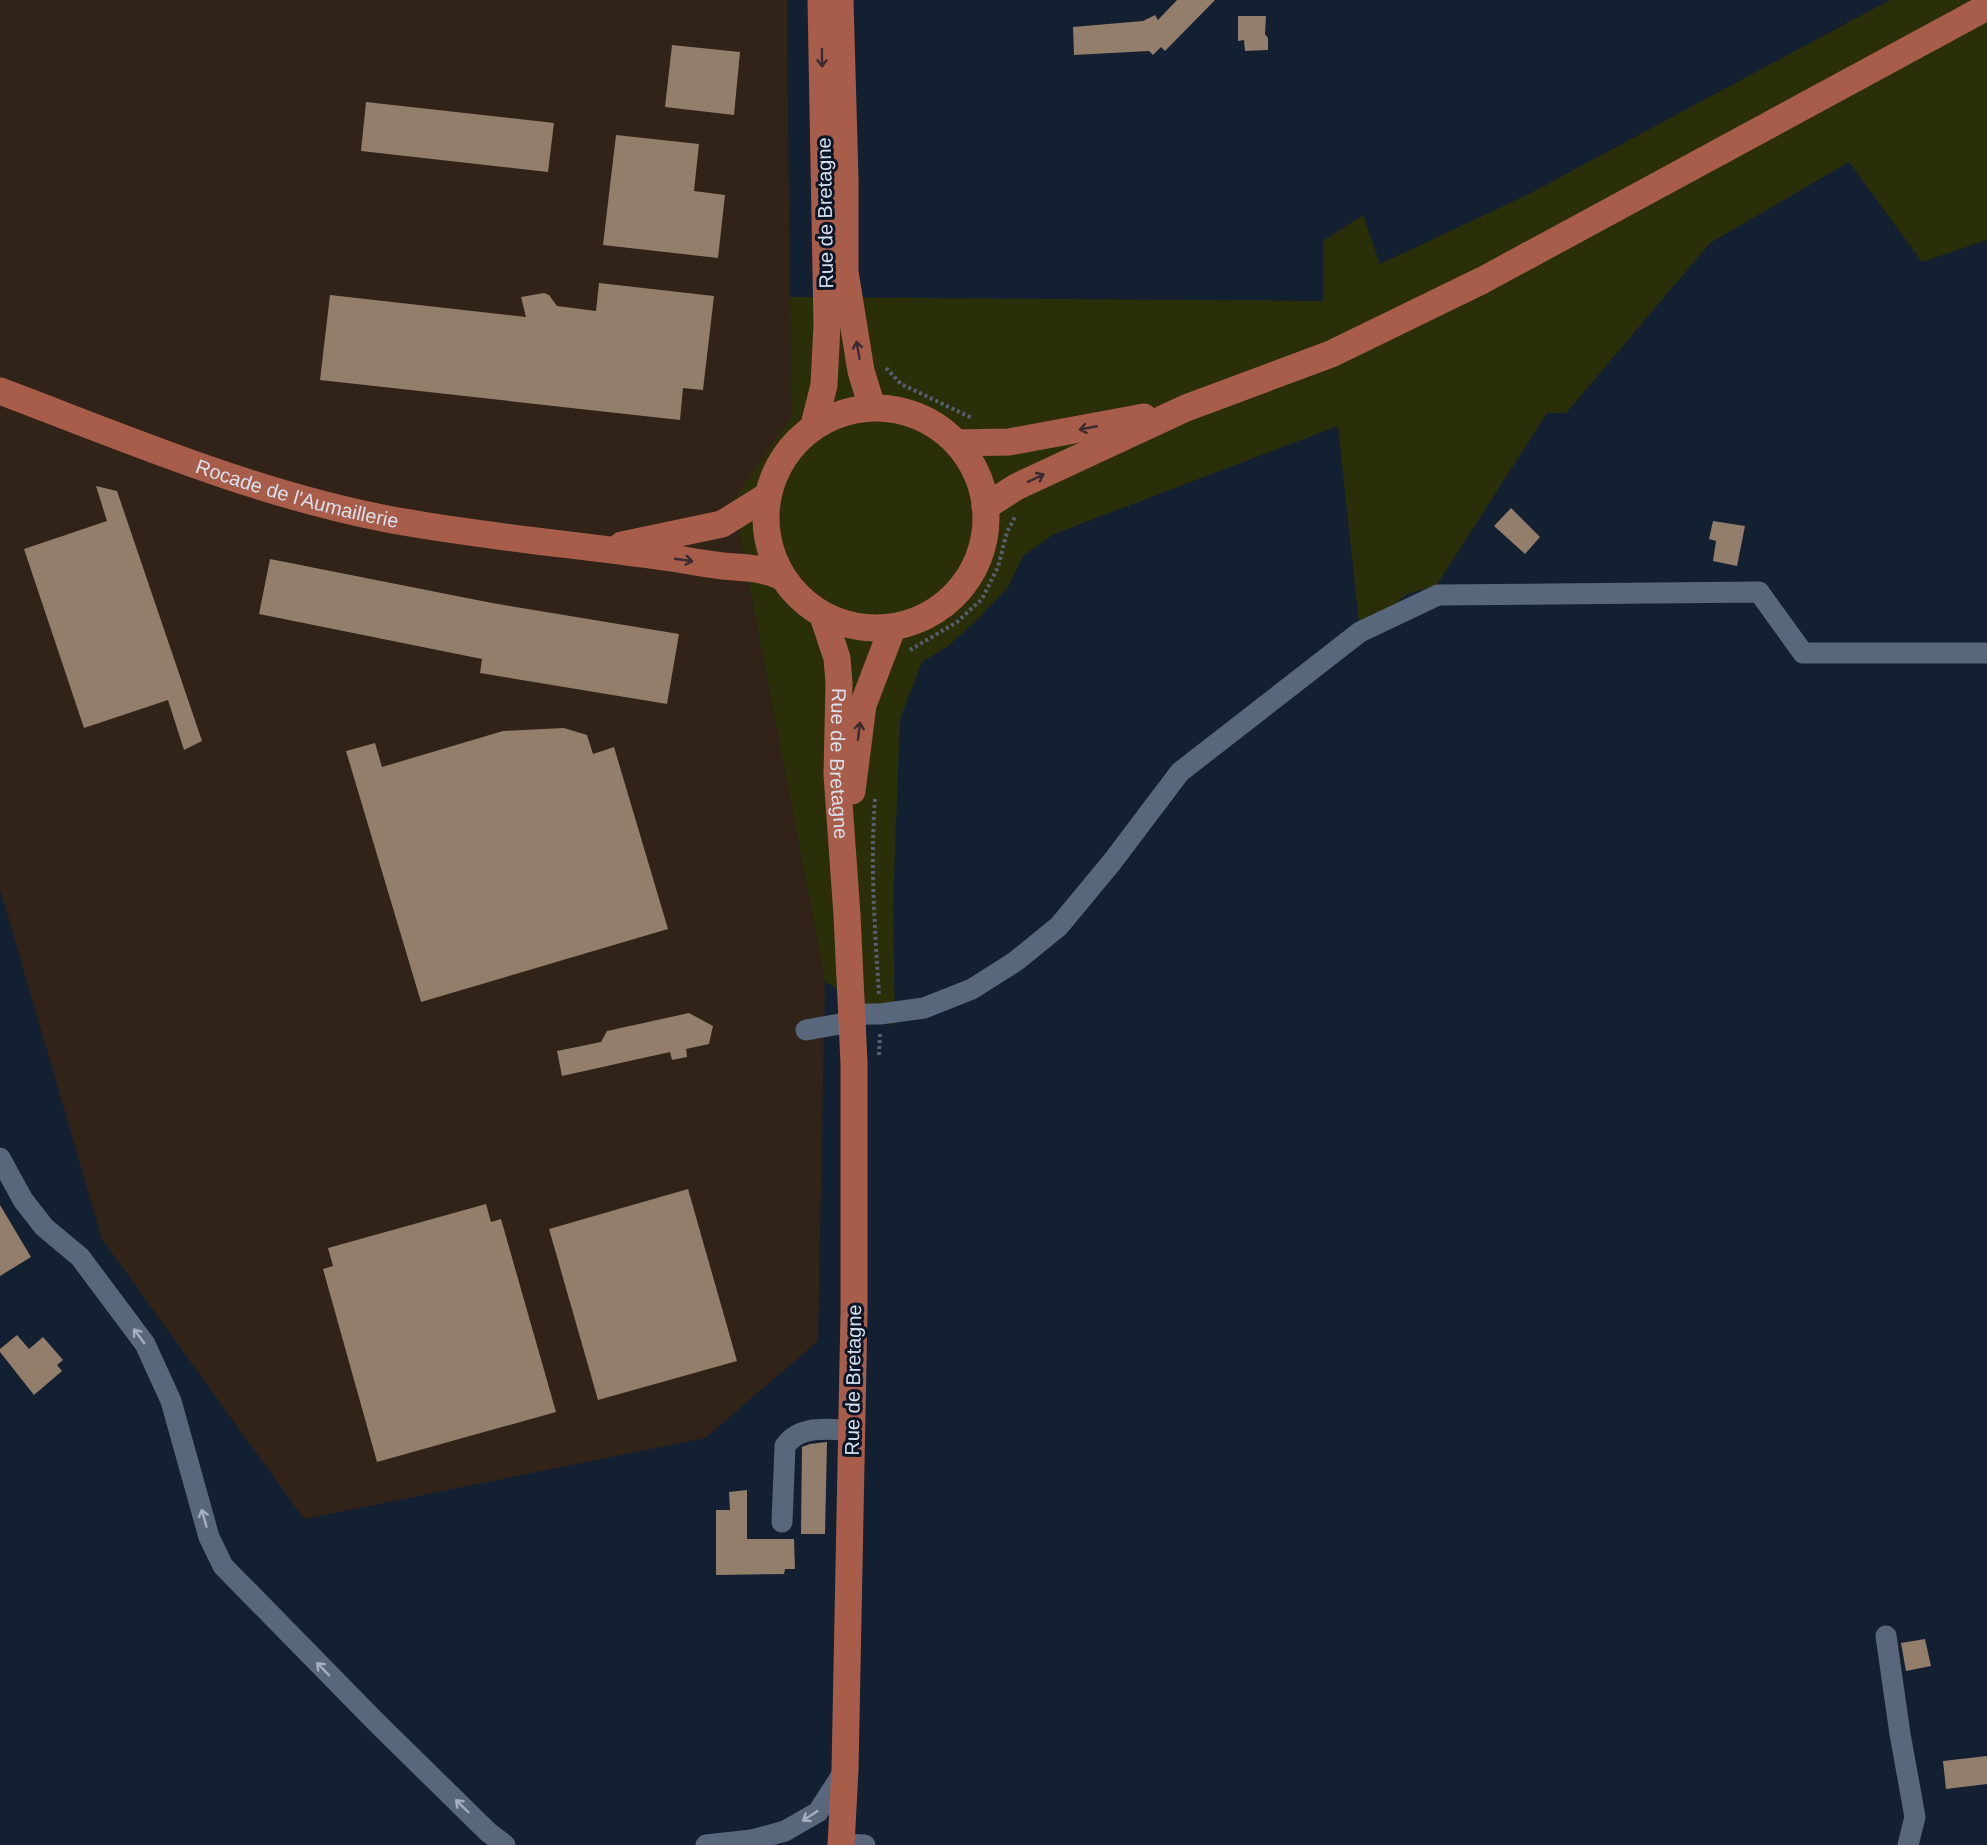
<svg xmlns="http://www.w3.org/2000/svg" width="1987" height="1845" font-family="Helvetica,sans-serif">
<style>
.industrial{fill:#312317}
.green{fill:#2a2f0a}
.building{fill:#937d6b}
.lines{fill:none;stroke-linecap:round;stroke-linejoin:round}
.path{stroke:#545f6f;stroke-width:4;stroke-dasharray:3 3;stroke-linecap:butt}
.minor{stroke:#58677b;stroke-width:21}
.major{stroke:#a75d49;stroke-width:27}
.oneway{stroke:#392b31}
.oneway2{stroke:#a4b0bf}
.labels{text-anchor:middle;stroke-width:6;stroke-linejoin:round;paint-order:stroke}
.street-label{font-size:20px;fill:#d7e0ec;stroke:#0a1627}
</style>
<rect width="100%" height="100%" fill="#132031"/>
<polygon class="industrial" points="0,0 787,0 791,417 733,502 825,981 818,1341 705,1438 304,1519 102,1239 0,889"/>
<polygon class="green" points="1890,0 1987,0 1987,240 1922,262 1849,162 1710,243 1566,413 1547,413 1436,586 1407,594 1360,632 1338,426 1054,534 1023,556 1008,587 979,618 947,647 922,662 900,719 893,904 895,1026 825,981 733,501 791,417 790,297 1323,301 1323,241 1363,215 1380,264 1529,194"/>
<g class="building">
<polygon points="1177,0 1215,0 1165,51 1161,47 1153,55 1149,51 1074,55 1073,27 1143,21 1155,15 1158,20"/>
<polygon points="1238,16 1266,16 1265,34 1268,38 1268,50 1245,51 1244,40 1238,41"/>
<polygon points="672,45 740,52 734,115 665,107"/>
<polygon points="366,102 554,123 548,172 361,151"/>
<polygon points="616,135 699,144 694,191 725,195 718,258 603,245"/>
<polygon points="599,283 714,296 703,390 683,388 680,420 320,380 330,295 526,317 521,297 544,293 549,295 557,306 596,311"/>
<polygon points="96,486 117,491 202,741 184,750 168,700 84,728 24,549 107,521"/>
<polygon points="1511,508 1540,537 1525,554 1494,526"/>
<polygon points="1713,521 1745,526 1737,566 1713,561 1716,541 1709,539"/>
<polygon points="270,559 492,603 679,634 667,704 480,673 482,659 259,614"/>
<polygon points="564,728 587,735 593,754 614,747 668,929 421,1002 346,751 375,743 382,767 503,731"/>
<polygon points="689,1013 713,1026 709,1044 686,1049 687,1057 672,1060 670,1052 562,1076 557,1051 601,1042 607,1031"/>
<polygon points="688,1189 737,1361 598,1400 549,1229"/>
<polygon points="486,1204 491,1222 501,1219 556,1412 377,1462 323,1269 333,1266 328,1248"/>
<polygon points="0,1205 31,1257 0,1276"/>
<polygon points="17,1335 29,1349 43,1337 63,1360 57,1365 62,1371 34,1395 0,1352 0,1349"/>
<polygon points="827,1442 825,1534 801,1534 802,1447 810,1444"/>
<polygon points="747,1490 747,1539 794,1539 795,1569 785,1569 784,1574 716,1575 716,1510 730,1510 729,1492"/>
<polygon points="1925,1639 1931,1666 1906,1671 1901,1643"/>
<polygon points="1987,1756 1987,1784 1946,1789 1943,1761"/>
</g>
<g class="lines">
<g class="path">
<polyline points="886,368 901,384 972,418"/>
<polyline points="910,650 957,622 982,599 998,567 1007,532 1015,517"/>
<path d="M875,799C870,865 875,930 879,995"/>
<polyline points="879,1055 880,1033"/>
</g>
<g class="minor">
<polyline points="806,1030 840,1024 865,1014 880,1014 924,1008 972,989 1016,961 1059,926 1112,862 1180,772 1360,632 1438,595 1759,592 1803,653 1987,653"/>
<polyline points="0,1158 23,1200 44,1227 80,1257 145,1344 171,1401 209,1537 223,1566 377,1723 488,1832 505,1845"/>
<path d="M782,1522L785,1446C800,1424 828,1430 852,1430"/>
<polyline points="1886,1636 1900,1734 1915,1817 1908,1845"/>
<polyline points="841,1844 865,1845"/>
<polyline points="706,1845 752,1840 785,1831 818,1812 845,1770"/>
</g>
<g class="major">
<polyline points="840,0 845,179 845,272 861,371 872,407"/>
<path id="s1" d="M0,391C127,439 253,493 387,519C483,537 581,545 678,559C693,562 708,564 723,566C746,568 758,567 780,576"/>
<circle cx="876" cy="518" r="110"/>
<polyline points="814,425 824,385 827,325 821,0"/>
<polyline points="957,443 1009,442 1144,417"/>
<polyline points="985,507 1016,487 1186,408 1331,354 1483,280 1987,7"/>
<polyline points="622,545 722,524 767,496"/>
<path id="s2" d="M823,616L837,658L839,683L837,775L847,915L854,1063V1312L845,1770L841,1845"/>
<polyline points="852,791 863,705 892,629"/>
</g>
</g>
<defs><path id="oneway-shaft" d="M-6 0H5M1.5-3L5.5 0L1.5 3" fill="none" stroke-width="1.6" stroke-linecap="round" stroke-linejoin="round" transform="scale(1.5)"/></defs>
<g class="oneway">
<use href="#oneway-shaft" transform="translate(822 58) rotate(89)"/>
<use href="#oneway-shaft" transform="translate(858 350) rotate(-100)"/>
<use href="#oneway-shaft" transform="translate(1088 428) rotate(169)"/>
<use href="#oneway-shaft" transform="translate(1036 478) rotate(-25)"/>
<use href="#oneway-shaft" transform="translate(684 560) rotate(8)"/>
<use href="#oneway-shaft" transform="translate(859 731) rotate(-83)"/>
</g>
<g class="oneway2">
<use href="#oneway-shaft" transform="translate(139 1336) rotate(-126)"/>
<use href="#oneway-shaft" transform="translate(204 1518) rotate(-106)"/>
<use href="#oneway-shaft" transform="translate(323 1669) rotate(-134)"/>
<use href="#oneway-shaft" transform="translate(462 1806) rotate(-136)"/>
<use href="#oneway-shaft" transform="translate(810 1816) rotate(147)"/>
</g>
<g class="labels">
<g class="street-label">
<text transform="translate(825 213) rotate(-91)" y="7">Rue de Bretagne</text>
<text dy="7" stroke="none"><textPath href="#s1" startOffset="315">Rocade de l'Aumaillerie</textPath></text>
<text dy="7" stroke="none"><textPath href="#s2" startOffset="150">Rue de Bretagne</textPath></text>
<text transform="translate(853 1380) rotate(-89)" y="7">Rue de Bretagne</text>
</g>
</g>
</svg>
